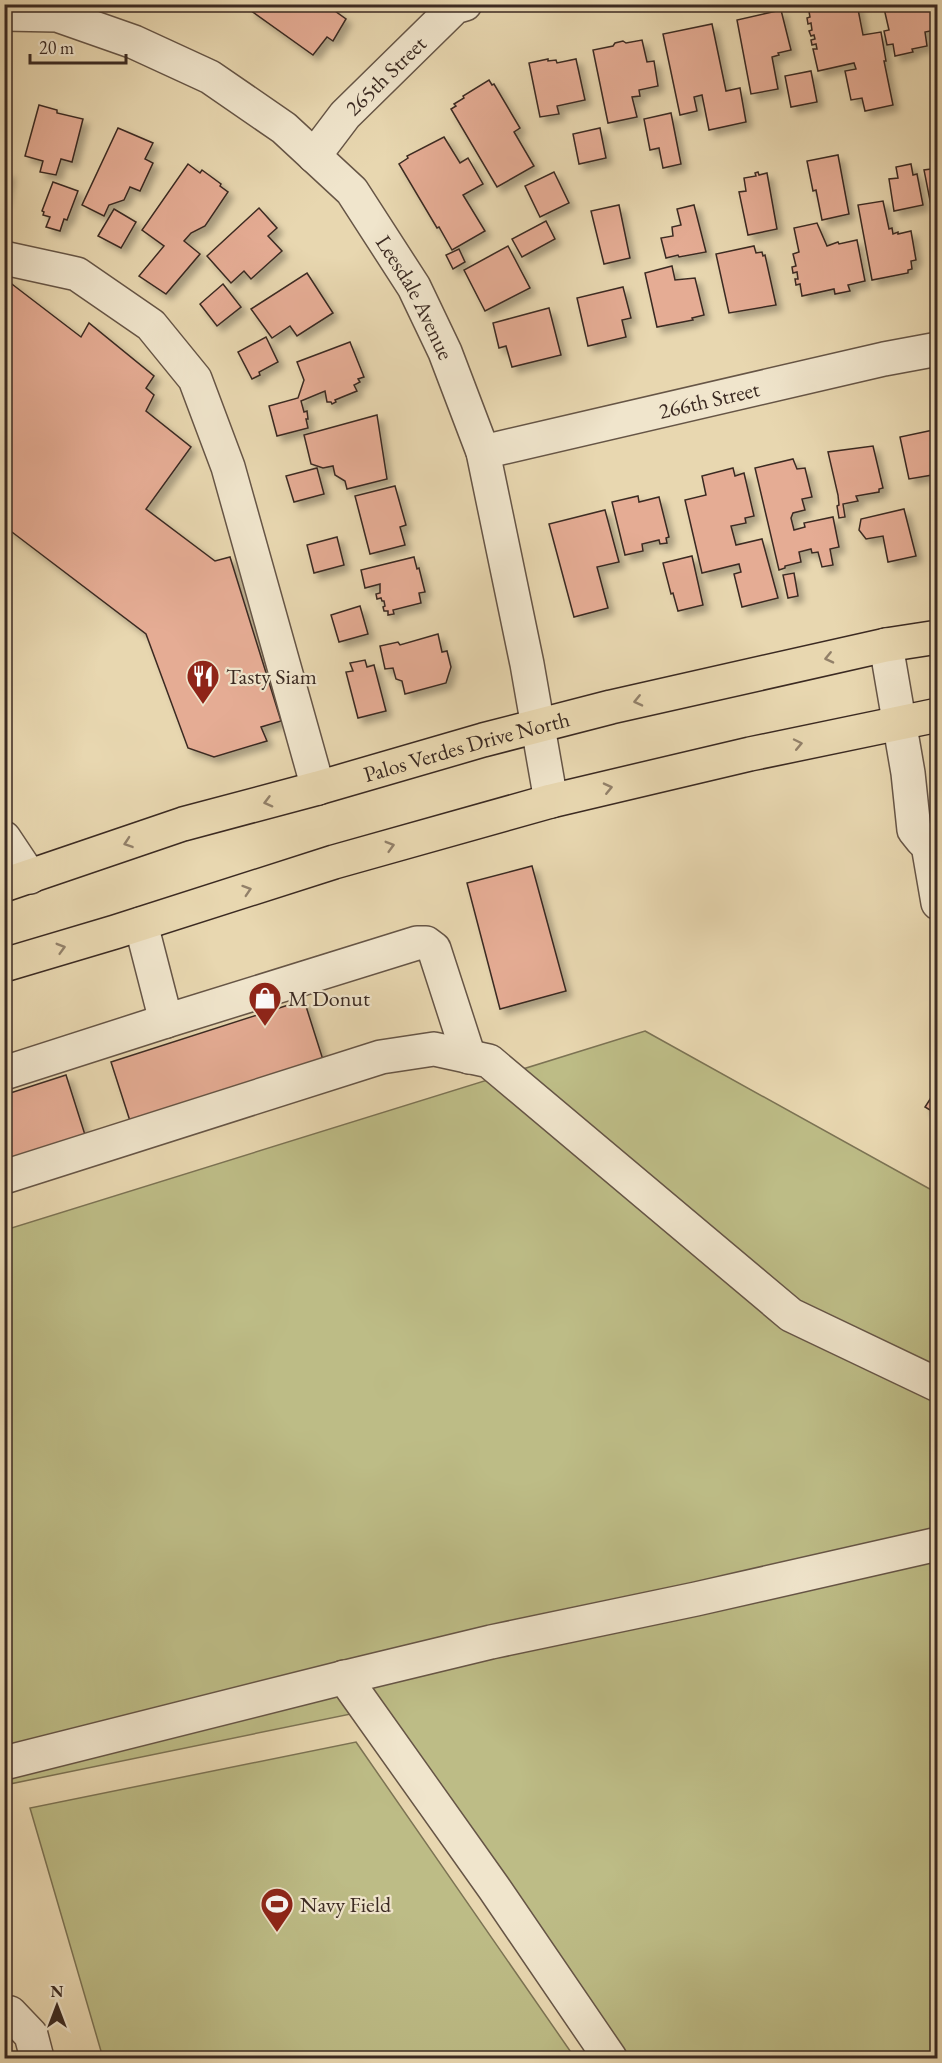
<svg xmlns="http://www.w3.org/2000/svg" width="942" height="2063" font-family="'EB Garamond',serif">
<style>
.green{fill:#bdbc86;stroke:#7c7354;stroke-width:1.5}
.building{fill:#e5ac94;stroke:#3b2a22;stroke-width:1.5;filter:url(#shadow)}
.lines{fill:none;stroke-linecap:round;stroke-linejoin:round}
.minor-casing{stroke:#665546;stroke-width:36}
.major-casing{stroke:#3b2a22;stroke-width:36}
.minor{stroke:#f0e5cc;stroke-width:33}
.major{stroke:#e8d7b0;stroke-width:33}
.oneway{stroke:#928069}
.labels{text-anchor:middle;stroke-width:4.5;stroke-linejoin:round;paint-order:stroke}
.street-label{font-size:22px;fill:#3b2a22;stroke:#f0e5cc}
.poi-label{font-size:22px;fill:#3b2a22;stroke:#f0e5cc;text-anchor:start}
</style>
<defs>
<filter id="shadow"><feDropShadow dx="5.5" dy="5.5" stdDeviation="3" flood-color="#0004"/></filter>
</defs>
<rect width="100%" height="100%" fill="#e8d7b0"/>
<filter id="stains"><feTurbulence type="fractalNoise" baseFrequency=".00333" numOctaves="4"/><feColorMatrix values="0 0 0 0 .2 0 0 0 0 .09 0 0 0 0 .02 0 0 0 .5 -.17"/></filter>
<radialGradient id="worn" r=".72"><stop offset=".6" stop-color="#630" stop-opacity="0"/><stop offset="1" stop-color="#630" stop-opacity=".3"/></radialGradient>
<g class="green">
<polygon points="645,1031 937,1193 937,2058 607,2058 370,1710 5,1785 5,1230"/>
<polygon points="356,1742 575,2058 103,2058 30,1808"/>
</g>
<g class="building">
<polygon points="255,4 325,4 346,19 333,41 327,37 313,55 250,10"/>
<polygon points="813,4 857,4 863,35 881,32 886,61 884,61 893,105 865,111 862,98 851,100 845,71 856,69 854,63 818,71 813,49 817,49 816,44 812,45 811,40 815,39 814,35 811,36 809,31 812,30 811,23 808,24 807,18 810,17 808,6"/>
<polygon points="883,4 929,4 935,30 925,32 927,46 912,49 913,52 895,56 893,44 887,45 884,31 889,30"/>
<polygon points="781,10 791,50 778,53 779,55 772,57 778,89 751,94 737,20"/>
<polygon points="712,24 726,91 740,88 746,122 709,130 702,95 694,97 697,111 680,115 663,34"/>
<polygon points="642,40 647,62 654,61 658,86 639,90 640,96 632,97 637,117 608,123 593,50 613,46 615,43 623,41 626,43"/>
<polygon points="938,51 938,80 933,52"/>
<polygon points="548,59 548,61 556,60 557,63 576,59 585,100 557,106 559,114 540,117 529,63"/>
<polygon points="811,71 817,102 791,107 785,76"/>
<polygon points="489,80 492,85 494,84 520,128 514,132 534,166 497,187 451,109 456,106 454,104 464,98 463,96"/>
<polygon points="39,105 57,110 57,113 83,119 72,162 61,159 56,175 40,172 43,161 25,156"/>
<polygon points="671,113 681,164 663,168 659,148 650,150 644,119"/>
<polygon points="118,128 153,143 145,159 153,163 140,191 130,187 124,200 109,205 104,216 82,205"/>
<polygon points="600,128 606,158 579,164 573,134"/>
<polygon points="444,137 460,163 468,158 483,184 463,195 485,231 452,250 439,227 437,228 399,164 408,158 407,156"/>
<polygon points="838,155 849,214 822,220 816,190 813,191 807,161"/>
<polygon points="188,164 200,173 202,170 221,184 220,186 228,192 205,226 191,233 184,241 200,254 166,294 139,276 164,246 142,230"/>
<polygon points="911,164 913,175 917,174 923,205 894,211 889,179 898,178 896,167"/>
<polygon points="938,168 938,241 924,170"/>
<polygon points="4,172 9,173 4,203"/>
<polygon points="554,172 569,203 540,217 525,186"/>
<polygon points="758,172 759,175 767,173 777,229 748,235 739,192 746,191 744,178 756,176 755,173"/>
<polygon points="53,182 78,191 67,220 64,219 60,231 46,227 50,217 43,215 44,212 42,211"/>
<polygon points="883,201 889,229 892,228 893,234 898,232 898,234 911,231 916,260 911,261 912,269 908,270 908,273 872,280 858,205"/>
<polygon points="619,205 630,258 604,264 591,211"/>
<polygon points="694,205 706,252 679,257 678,255 666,258 661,238 673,236 672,227 681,225 677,209"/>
<polygon points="259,208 277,228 268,236 282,251 251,279 244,271 231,283 207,256"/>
<polygon points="114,209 136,222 121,248 98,236"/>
<polygon points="546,221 555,239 522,257 512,239"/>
<polygon points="817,223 827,246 838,242 839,244 857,240 865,281 848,285 850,291 835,294 834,289 802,296 800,284 796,285 795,279 798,279 797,272 793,273 792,267 796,266 793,254 799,252 794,228"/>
<polygon points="508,246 530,288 485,311 464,270"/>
<polygon points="754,246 756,253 762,252 763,256 765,255 776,305 729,313 716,254"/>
<polygon points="459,249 465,262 453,269 446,255"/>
<polygon points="672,266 675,280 695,278 704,315 692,318 693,320 657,327 645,273"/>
<polygon points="307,273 333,313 297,336 290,326 272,338 251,309"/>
<polygon points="4,278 81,337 89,323 154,376 146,388 154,395 146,411 191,447 146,509 215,561 230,557 281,721 261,727 267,741 214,757 188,748 146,634 4,526"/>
<polygon points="223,284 241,307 217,326 200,304"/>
<polygon points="623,287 631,318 622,320 626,337 588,346 577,298"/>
<polygon points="549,308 561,355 512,367 506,346 499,348 493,323"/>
<polygon points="266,337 278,362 259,372 260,375 252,379 238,352"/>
<polygon points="350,342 364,377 358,379 360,382 354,385 357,391 335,400 336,402 332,404 331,402 327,402 325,391 301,401 304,412 307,411 308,419 306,419 308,428 277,436 269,406 298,398 304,380 297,362"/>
<polygon points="377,415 387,479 347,489 345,481 335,475 333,466 323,468 311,464 304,435"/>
<polygon points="938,429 938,474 909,479 900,437"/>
<polygon points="873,446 883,488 879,489 879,492 856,496 858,501 843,504 845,517 839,518 837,506 839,505 838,495 828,452"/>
<polygon points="793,459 797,469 805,468 812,497 802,499 805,510 793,513 791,518 794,530 805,527 804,523 833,517 839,547 830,549 833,565 822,567 818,552 812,553 811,549 799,552 801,562 785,566 785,568 779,570 755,468"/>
<polygon points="317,468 324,494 294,502 286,476"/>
<polygon points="733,468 735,476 744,473 754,516 745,518 746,523 731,526 736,545 762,539 778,598 742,607 734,574 741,572 739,564 702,573 685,500 706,495 702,476"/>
<polygon points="395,486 406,525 400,527 405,545 370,554 355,496"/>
<polygon points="638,496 639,502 659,497 669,537 666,538 667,543 660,544 659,540 642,544 643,551 625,555 612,502"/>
<polygon points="904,509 916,556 888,562 883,536 866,539 859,530 861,519"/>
<polygon points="605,510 619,562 597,567 608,608 574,617 549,524"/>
<polygon points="337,537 344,565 314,573 307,545"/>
<polygon points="692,556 703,605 678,611 673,593 671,594 663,563"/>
<polygon points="414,557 417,569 419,568 425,592 419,593 421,603 393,610 394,614 388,615 388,611 384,611 383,607 385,606 384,601 382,601 381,598 377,599 376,594 380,593 380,584 365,588 361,570"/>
<polygon points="794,573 798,596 788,598 783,575"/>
<polygon points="360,606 368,634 339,642 331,615"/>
<polygon points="438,634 442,652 447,651 451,667 446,683 405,694 402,681 396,679 393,668 385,669 380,646 398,642 400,645"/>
<polygon points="365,660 367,667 374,665 386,711 358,718 346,672 353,671 350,663"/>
<polygon points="532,866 566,991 500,1009 467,883"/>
<polygon points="304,1000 324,1063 131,1124 111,1062"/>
<polygon points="66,1075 86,1138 4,1163 4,1095"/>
<polygon points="936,1090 938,1091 938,1115 925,1107"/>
</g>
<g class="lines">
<defs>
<g id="minor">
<path id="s1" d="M4,14L57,15L134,42L210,77L284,128L352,191L414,287L445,352L483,452L527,664L551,801"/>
<path id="s2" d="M314,156L345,115L455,7L465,4"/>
<polyline points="4,258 77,274 151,325 195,379 228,467 318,788"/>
<path id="s3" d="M483,452L884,359L938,349"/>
<polyline points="886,645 908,773 914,830 922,840 928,845 938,843"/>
<polyline points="4,838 30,877"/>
<polyline points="928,845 938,903"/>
<polyline points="141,924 166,1021 417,943 426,943 434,949 469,1057"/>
<polyline points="4,1073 166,1021"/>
<polyline points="4,1177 381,1057 434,1049 489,1061 791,1315 938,1385"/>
<polyline points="344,1677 494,1888 610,2058"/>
<polyline points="4,1763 342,1678 491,1642 696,1599 938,1544"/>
<polyline points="4,2013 10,2013 31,2035 37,2058"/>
</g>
<g id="major">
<path id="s4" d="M4,885L183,824L318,788L483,740L611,707L886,645L938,637"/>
<polyline points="4,965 115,932 334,862 551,801 750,754 938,715"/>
</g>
</defs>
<use href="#minor" class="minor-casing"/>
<use href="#major" class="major-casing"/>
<use href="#minor" class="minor"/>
<use href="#major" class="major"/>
</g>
<defs><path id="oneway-chevron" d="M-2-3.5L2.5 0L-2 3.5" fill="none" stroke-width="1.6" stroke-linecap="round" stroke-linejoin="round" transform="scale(1.5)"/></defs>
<g class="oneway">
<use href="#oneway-chevron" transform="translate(829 658) rotate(167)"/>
<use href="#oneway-chevron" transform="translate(638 701) rotate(167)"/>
<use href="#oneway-chevron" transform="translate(798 744) rotate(-12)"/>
<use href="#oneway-chevron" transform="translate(608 788) rotate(-13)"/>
<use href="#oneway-chevron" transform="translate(268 802) rotate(165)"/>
<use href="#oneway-chevron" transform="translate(128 843) rotate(161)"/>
<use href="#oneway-chevron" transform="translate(390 846) rotate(-16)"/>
<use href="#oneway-chevron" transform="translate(247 890) rotate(-18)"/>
<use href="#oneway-chevron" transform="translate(61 948) rotate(-16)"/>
</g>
<defs>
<symbol id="restaurant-pin" viewBox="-11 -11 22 30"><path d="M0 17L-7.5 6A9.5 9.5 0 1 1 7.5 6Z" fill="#8f2418" stroke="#f0e5cc"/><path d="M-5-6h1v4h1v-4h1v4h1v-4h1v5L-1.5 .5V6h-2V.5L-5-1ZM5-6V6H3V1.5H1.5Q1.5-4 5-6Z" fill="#fff"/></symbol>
<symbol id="shop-pin" viewBox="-11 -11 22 30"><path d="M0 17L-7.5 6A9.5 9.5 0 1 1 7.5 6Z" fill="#8f2418" stroke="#f0e5cc"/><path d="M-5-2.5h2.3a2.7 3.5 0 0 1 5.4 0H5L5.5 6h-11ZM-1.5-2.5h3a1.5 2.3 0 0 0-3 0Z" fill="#fff"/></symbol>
<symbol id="stadium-pin" viewBox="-11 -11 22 30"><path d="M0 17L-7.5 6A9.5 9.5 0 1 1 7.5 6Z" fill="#8f2418" stroke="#f0e5cc"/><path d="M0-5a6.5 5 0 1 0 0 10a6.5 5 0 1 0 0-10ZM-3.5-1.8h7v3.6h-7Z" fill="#fff"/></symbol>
</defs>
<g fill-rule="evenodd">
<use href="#restaurant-pin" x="184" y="657" width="38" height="52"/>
<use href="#shop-pin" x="246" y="979" width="38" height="52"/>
<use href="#stadium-pin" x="258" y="1885" width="38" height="52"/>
</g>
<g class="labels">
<g class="street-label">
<text dy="8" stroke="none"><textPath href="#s2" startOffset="108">265th Street</textPath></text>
<text dy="8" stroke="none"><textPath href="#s1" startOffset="525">Leesdale Avenue</textPath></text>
<text dy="8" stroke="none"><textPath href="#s3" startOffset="232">266th Street</textPath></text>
<text dy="8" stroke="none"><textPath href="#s4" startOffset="483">Palos Verdes Drive North</textPath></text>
</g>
<g class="poi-label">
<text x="226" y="684">Tasty Siam</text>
<text x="288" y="1006">M Donut</text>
<text x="300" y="1912">Navy Field</text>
</g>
</g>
<rect width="942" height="2063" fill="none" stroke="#e8d7b0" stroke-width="24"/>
<rect x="6" y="6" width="930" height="2051" fill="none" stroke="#3b2a22" stroke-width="3"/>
<rect x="12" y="12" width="918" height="2039" fill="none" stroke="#3b2a22" stroke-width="1.5"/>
<g transform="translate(57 2006)" stroke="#f0e5cc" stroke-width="4.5" paint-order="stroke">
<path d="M0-4.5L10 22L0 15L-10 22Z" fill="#3b2a22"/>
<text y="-9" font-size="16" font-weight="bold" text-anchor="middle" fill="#3b2a22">N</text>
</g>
<path d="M30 54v9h96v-9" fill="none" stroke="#3b2a22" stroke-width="3"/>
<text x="39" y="54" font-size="18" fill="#3b2a22" stroke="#f0e5cc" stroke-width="4.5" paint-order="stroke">20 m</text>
<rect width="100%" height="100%" filter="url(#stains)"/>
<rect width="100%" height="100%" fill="url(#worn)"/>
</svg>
